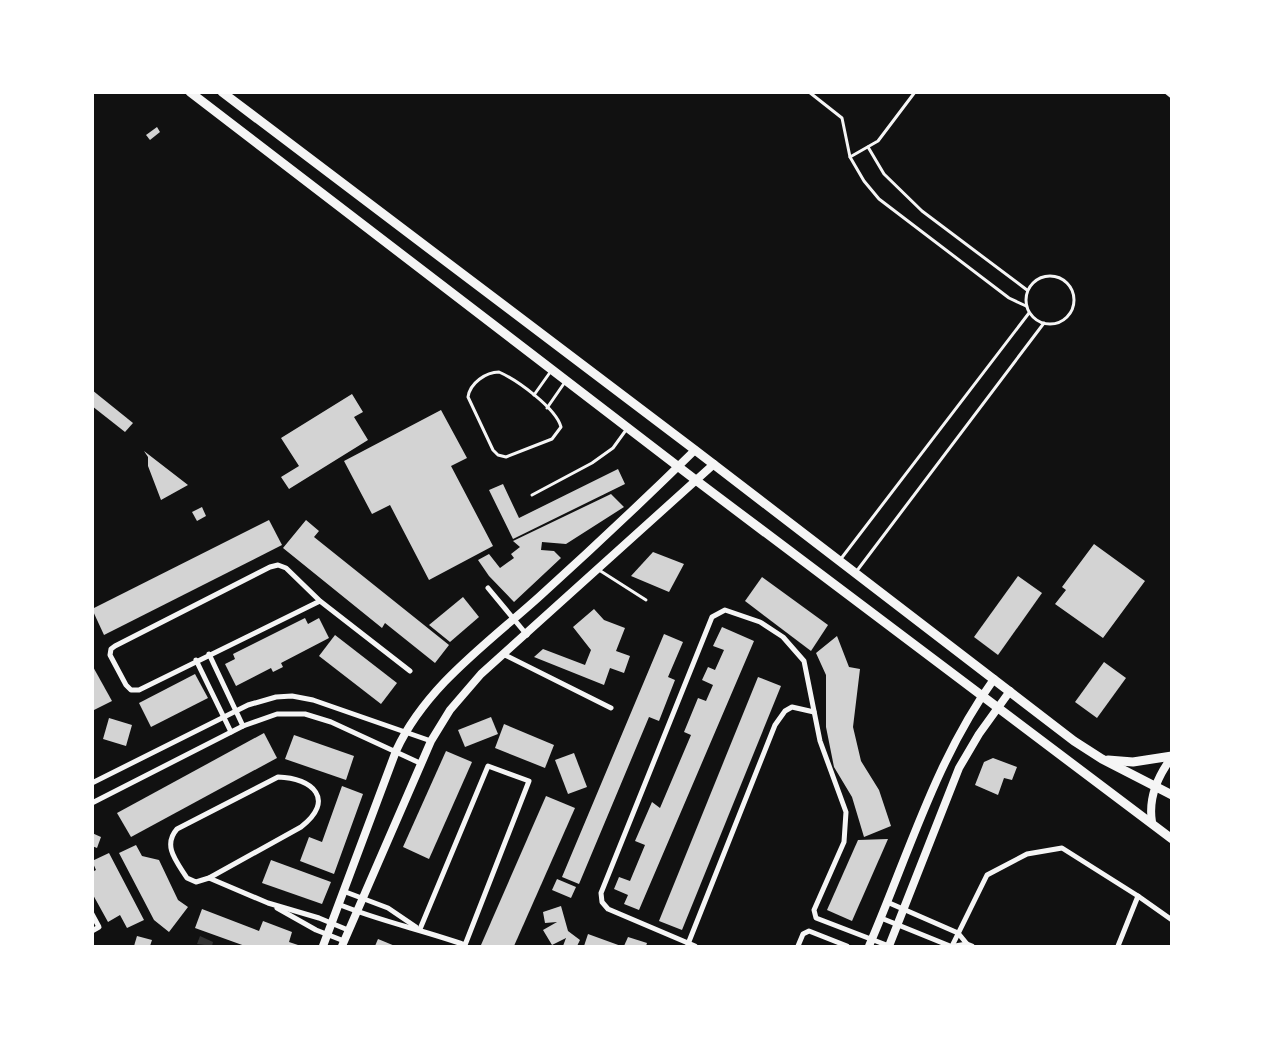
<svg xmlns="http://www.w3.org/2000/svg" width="1264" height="1039" font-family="'Public Sans',sans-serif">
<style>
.water{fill:#333}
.building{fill:#d3d3d3}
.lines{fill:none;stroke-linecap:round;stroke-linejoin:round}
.service{stroke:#f5f5f5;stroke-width:3}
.minor{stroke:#f5f5f5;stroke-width:5}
.secondary{stroke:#f5f5f5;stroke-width:8}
.primary{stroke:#f5f5f5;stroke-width:9}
</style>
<rect width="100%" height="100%" fill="#111"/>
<polygon class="water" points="200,936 213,942 212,946 197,944"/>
<g class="building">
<polygon points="157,127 160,132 150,140 146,135"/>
<polygon points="92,390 133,423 125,432 92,406"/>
<polygon points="352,394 363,412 354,417 368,440 289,489 281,477 299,466 281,438"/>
<polygon points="441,410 467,458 451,466 493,546 429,580 390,505 372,514 344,461"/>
<polygon points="144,451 188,485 161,500 148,466 148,457"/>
<polygon points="618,469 625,484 513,539 489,490 503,484 519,518"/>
<polygon points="611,494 624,507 566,544 542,542 541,550 554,551 561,558 514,602 489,576 478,560 489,554 500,568 514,558 511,554 520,547 513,541"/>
<polygon points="202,507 206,516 197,521 192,512"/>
<polygon points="269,520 282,545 104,635 92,609"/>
<polygon points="306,520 319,531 314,537 449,645 435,663 385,623 382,628 283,548"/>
<polygon points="1094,544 1145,581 1103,638 1055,604 1066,590 1062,587"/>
<polygon points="653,552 684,564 669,592 631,576"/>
<polygon points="1018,576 1042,593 998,655 974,637"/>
<polygon points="762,577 828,625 811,651 745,601"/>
<polygon points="463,597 479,617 450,642 429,625"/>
<polygon points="594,609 604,620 625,628 616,651 630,656 624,673 610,668 604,685 534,657 543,649 585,665 591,650 573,627"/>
<polygon points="305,618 308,624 319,618 329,638 281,663 283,667 273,672 271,668 236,686 225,664 235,659 233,654"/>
<polygon points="722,627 754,641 639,910 624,904 628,895 614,889 619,877 630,881 645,845 635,841 652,802 660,808 691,735 684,732 698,698 706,701 713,685 702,680 708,667 715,670 724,650 713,646"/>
<polygon points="664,634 683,642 668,677 675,680 659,721 649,717 579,884 562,877"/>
<polygon points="335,635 397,683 381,704 319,656"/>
<polygon points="837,636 849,667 860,669 853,727 861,761 879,790 891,826 864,837 852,797 834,767 826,727 826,675 816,653"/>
<polygon points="1104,662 1126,678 1097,718 1075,702"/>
<polygon points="92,665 112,701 94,710 92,707"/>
<polygon points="195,674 208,698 151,727 139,703"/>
<polygon points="758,677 781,686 682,930 659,921"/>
<polygon points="491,717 498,734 465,747 458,730"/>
<polygon points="109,718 132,725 126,746 103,739"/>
<polygon points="504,724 554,745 545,768 495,748"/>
<polygon points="264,733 277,758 131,837 117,813"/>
<polygon points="294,735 354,756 346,780 285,759"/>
<polygon points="446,751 472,762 429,859 403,847"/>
<polygon points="574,753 587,787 568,794 555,760"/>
<polygon points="993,758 1017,767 1012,780 1004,778 998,795 975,785 984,762"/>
<polygon points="342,786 363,794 334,874 300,861 309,837 322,842"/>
<polygon points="546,796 575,808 514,946 484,946 481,945"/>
<polygon points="92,833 101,837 97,848 92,846"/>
<polygon points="888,839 852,921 827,910 858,840"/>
<polygon points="136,845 142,856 159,860 178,900 188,907 169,932 154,920 119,853"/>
<polygon points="109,853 144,920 127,928 120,915 108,922 92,893 92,872 96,870 92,861"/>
<polygon points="271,860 331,882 322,904 262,883"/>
<polygon points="557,879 576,887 571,898 552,890"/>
<polygon points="561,906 568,931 580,940 577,946 563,946 566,938 552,945 543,930 557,922 545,923 543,912"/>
<polygon points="202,909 259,931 263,921 292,932 289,942 301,946 245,946 195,928"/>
<polygon points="588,934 621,946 584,946"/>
<polygon points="137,936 152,940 150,946 134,946"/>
<polygon points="628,937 647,943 646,946 624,946"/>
<polygon points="378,939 395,946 375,946"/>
</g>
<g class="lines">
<g class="service">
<polyline points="809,92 842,118 850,157 864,181 879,199 1009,298 1026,306"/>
<polyline points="868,147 884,174 922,211 1027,290"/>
<polyline points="850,157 878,141 915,92"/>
<circle cx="1050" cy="300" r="24"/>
<path d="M499,372C517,380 556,408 561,427L552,439L506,457L498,455L493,450L468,397C470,383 486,372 499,372Z"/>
<polyline points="534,395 551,371"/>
<polyline points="547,408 565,382"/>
<polyline points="532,495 592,463 613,448 626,430"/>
<polyline points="840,560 1029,313"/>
<polyline points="599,570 646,600"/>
<polyline points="856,572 1044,323"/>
</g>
<g class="minor">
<polyline points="1167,92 1172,96"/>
<polyline points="488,588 527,635"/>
<polyline points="320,601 139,690 131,690 126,685 110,655 111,649 115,646 270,567 278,565 286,568 320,601 410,671"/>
<polyline points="209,654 243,726"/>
<polyline points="505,655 611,708"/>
<polyline points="196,660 231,732"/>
<path d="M278,777C313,778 336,800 301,827L209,878L196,882L187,878C177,862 162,846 177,829Z"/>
<polyline points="92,783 248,705 276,697 292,696 313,700 431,741"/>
<polyline points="92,803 243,726 277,714 305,714 331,722 422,764"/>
<polyline points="209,878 268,903 319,918 348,930"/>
<polyline points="343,891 388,908 416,927"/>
<polyline points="887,902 958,933 967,944 972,946"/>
<path d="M338,904C379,921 423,930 465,945L529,781L488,766L420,929"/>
<polyline points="277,908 316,930 344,941"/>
<polyline points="92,914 99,927 92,931"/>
<polyline points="881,918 950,946"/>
<polyline points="688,944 775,725 785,711 792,707 814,712"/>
<polyline points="695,946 608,909 602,902 601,893 712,617 725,610 760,622 783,637 804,661 820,741 846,812 844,842 814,910 816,918 889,946"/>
<polyline points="798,946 803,934 809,931 847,946"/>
<polyline points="952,946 987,875 1027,854 1062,848 1138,896 1172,920"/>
<polyline points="955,946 967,944"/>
<polyline points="1118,946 1138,896"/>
</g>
<g class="secondary">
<path d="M1152,822C1148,798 1157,777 1172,757"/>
<path d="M323,946L396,751C426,686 488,643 540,596C593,548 644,500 695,450"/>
<polyline points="342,946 431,741 450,710 481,674 714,464"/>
<path d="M869,946C908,856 936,759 994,679"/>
<polyline points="889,946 959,768 979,734 1010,691"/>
</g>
<g class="primary">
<polyline points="190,92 697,481 1172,839"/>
<polyline points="222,92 695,450 1074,741 1102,759 1172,795"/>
<polyline points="1108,760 1133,762 1172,756"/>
</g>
</g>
<rect width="1264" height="1039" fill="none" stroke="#ffffff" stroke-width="188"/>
</svg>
